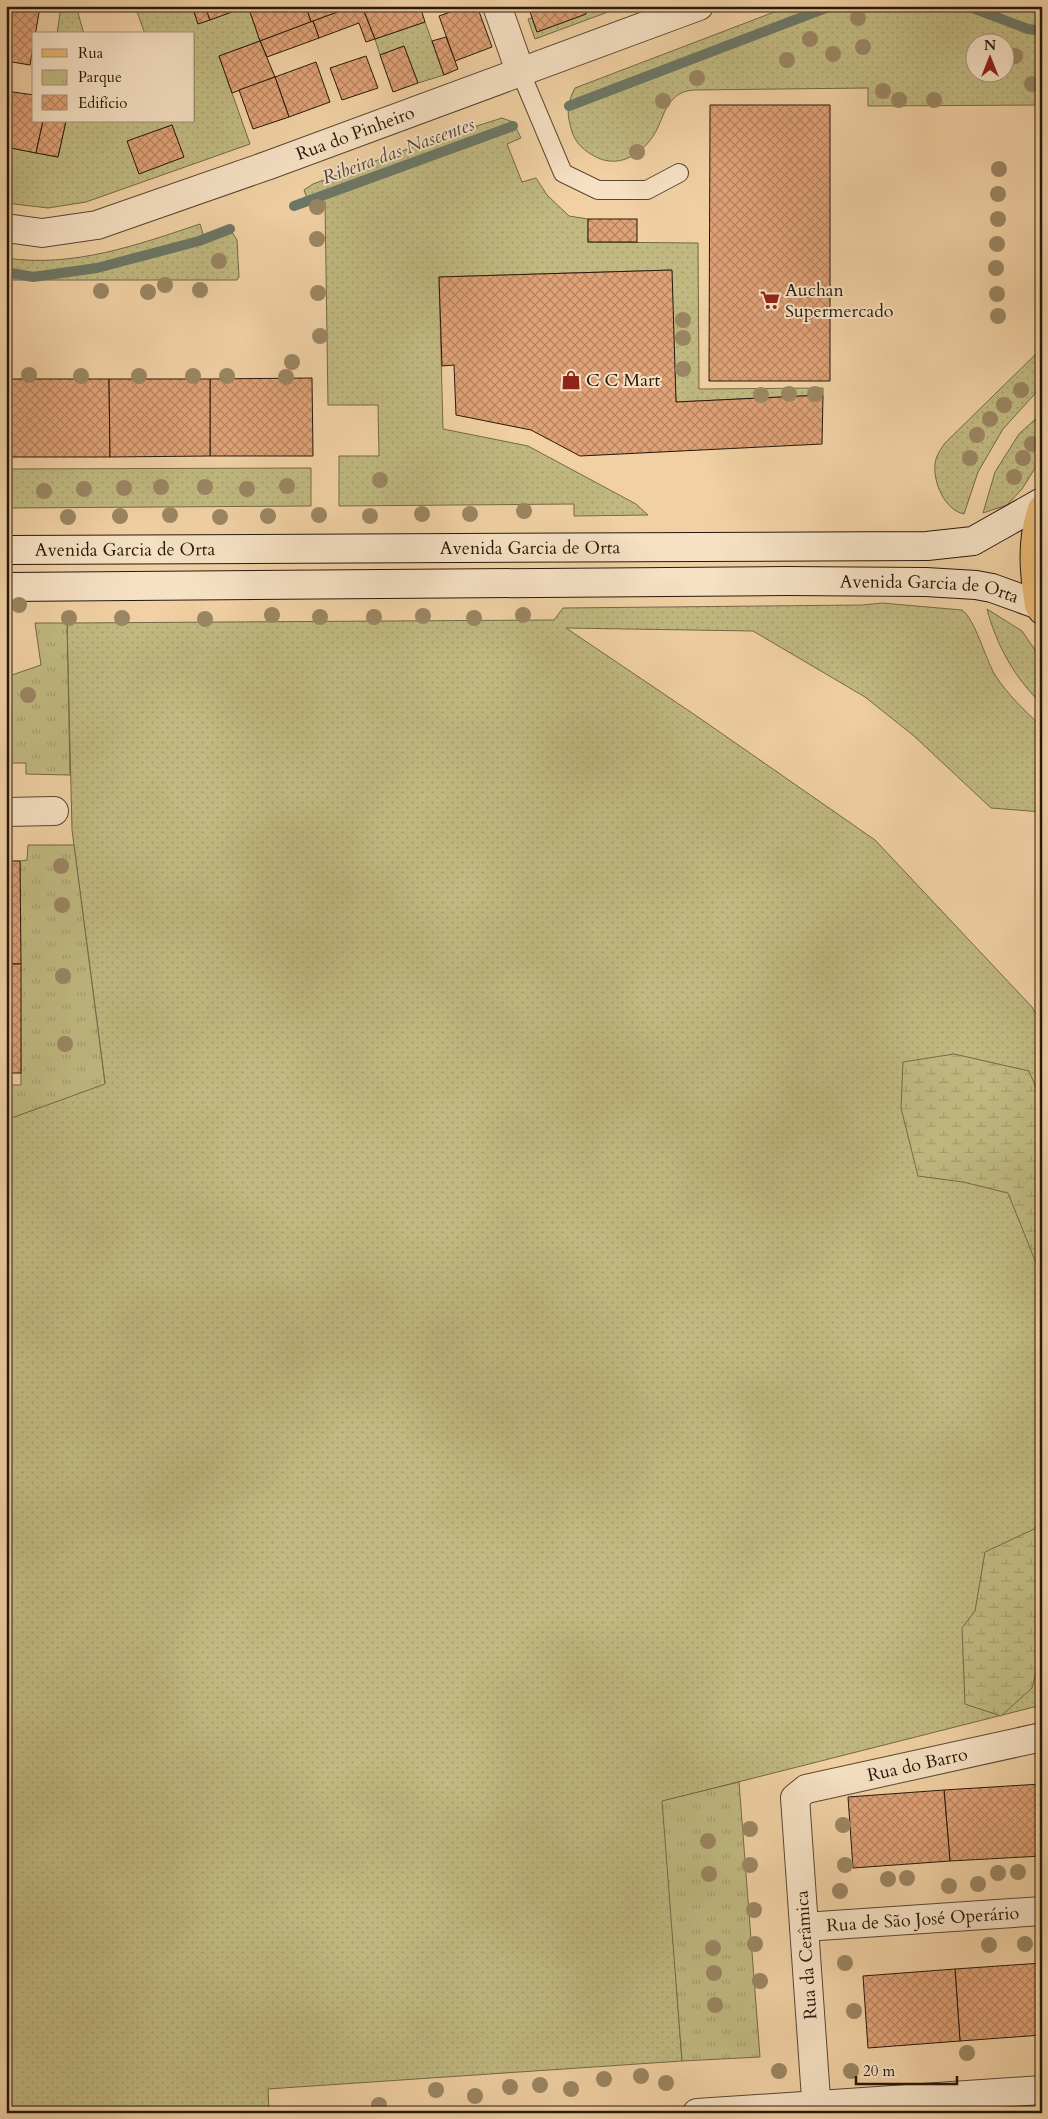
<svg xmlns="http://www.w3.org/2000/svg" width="1048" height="2119" font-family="Cardo,serif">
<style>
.grass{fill:url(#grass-dots);stroke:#746946;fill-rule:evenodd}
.wetland{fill:url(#wetland-marsh);stroke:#746946}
.park{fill:url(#park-tufts);stroke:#746946}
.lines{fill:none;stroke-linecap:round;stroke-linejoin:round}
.stream{stroke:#6d7867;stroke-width:10}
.building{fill:url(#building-cross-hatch);stroke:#27190b}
.lane-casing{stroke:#5a4731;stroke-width:20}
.street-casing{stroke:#5a4731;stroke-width:30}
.secondary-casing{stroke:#27190b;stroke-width:30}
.primary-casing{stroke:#27190b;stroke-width:30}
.lane{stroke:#f6e1c4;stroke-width:18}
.street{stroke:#f6e1c4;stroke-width:28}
.secondary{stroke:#f6e1c4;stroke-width:28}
.primary{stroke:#e8b872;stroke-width:28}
.tree{fill:#9b8663}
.labels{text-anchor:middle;stroke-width:4;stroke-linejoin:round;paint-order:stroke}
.street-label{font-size:18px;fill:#27190b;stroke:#f6e1c4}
.poi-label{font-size:18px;fill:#27190b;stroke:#f6e1c4;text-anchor:start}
.water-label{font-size:19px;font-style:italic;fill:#4a4839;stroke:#f6e1c4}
</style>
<defs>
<pattern id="grass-dots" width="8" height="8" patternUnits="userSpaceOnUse" patternTransform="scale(1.25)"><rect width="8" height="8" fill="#c1b981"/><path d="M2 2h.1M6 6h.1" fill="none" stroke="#a69e6e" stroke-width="1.8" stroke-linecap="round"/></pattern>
<pattern id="wetland-marsh" width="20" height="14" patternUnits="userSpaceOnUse" patternTransform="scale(1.25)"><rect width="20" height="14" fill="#c1b981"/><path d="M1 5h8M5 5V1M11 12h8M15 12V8" fill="none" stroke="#a69e6e"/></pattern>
<pattern id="park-tufts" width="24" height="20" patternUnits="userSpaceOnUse" patternTransform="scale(1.25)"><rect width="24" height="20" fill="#c1b981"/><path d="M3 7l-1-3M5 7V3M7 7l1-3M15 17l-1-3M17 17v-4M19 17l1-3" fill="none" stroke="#a69e6e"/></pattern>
<pattern id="building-cross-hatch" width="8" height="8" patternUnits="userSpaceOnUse" patternTransform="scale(1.25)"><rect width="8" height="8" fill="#e0a277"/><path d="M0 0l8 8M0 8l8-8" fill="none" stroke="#b68360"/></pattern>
</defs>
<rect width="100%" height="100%" fill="#f1d1a4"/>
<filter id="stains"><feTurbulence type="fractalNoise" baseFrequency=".004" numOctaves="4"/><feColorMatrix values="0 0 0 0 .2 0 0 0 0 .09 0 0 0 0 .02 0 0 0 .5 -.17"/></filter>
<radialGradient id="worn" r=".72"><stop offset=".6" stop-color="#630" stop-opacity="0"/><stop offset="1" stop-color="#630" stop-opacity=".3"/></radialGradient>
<g class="grass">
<polygon points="61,6 76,6 84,34 57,34"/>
<path d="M135,6H192L198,24L248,6L260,41L219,56L250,144L86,202L48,208L6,203V147L58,157L66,121H194V34H145ZM172,125L183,157L139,173L128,141Z"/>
<polygon points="583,6 624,6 535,39 528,19 532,18 537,32 586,14"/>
<path d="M790,6H1042V105L868,106V88L693,90C685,91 679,93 673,99C663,109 661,125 653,136C640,156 617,169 594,156C580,148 573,140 570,124C566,111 569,99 575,88ZM976,42H1006V72H976Z"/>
<polygon points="425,22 444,75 418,83 404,46 380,55 375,39"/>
<polygon points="502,118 513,122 521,138 507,144 522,182 536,178 547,195 569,216 588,219 588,242 698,243 699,389 823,388 823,395 676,402 671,270 439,277 443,429 528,446 636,504 648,515 574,516 574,504 339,506 339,456 379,456 378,405 328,405 325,202 308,201 304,190 313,184 432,140"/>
<path d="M200,224L204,237L230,229L237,240L239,277L237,280H6V258C73,268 137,245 200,224Z"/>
<path d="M1042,348V386L1003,429L978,472L964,514C945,510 933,483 935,464C936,456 940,450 945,443Z"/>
<polygon points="1042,413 1042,457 1022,489 1007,505 983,513 995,472 1019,434"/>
<polygon points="311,468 311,506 6,508 6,469"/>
<path d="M882,603L962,610C975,619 985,658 995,675C1008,695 1024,710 1042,727V812L991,808L914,736L865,697L753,631L566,628L698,717L875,840L1032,1007L1042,1024V1705L663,1801L682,2061L268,2089L269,2113H6V1120L105,1083L72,830L67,623L554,620L563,608L863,605Z"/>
<path d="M987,609L1022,631L1042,660V704C1015,679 996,644 987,609Z"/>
</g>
<g class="wetland">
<polygon points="954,1054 1029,1071 1042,1102 1042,1278 1008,1193 963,1182 918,1176 901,1108 903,1062"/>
<polygon points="1042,1519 1042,1648 1032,1688 1001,1716 965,1704 962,1628 975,1611 985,1552 1034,1529"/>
</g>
<g class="park">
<polygon points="35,623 67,623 70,775 26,774 26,763 6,763 6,677 41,665"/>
<polygon points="28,845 74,845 105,1084 6,1120 6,1085 21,1085 20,861 27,860"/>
<polygon points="739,1782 760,2057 682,2061 662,1801"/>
</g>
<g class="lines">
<g class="stream">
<polyline points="967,6 1028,29 1042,31"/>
<polyline points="569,106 831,6"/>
<polyline points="294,206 513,126"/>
<polyline points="6,272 33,277 97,268 199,241 230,229"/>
</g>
</g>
<g class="building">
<polygon points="6,6 40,7 30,65 6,61"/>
<polygon points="192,6 205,6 210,20 198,24"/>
<polygon points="205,6 248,6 210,20"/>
<polygon points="248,6 306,6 311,22 260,41"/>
<polygon points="306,6 354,6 311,22"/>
<polygon points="354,6 362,6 375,39 366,42 359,23 319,38 313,21"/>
<polygon points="362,6 420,6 425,22 375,39"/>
<polygon points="467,6 477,6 492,47 455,61 439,16"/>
<polygon points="528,6 583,6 586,14 537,32"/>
<polygon points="313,21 319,38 267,57 260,41"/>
<polygon points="446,37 458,69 444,75 432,41"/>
<polygon points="260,41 275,77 232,93 219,56"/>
<polygon points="404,46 418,83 393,92 380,55"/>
<polygon points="366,56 378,88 342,100 330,68"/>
<polygon points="316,62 330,102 289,117 275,77"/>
<polygon points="275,77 289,117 253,129 239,90"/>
<polygon points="6,91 34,95 34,121 43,121 36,153 6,147"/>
<polygon points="710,105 830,105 830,381 709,381"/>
<polygon points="43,121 66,121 58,157 36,153"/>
<polygon points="172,125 184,157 139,174 127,141"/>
<rect x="588" y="219" width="49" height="23"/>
<polygon points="672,270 676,402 823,395 822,444 580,456 531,430 456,415 454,365 442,366 439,277"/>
<polygon points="312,378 313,456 210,456 210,379"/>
<rect x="6" y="379" width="4" height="78"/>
<polygon points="10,379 109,379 110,457 10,457"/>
<polygon points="109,379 210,379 210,456 110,457"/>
<polygon points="6,861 20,861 21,964 6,964"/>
<rect x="6" y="964" width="15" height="109"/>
<polygon points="1041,1784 1042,1856 950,1861 944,1790"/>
<polygon points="944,1790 950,1861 853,1868 848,1797"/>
<polygon points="1042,1963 1042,2035 960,2041 955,1969"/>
<polygon points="955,1969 960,2041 868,2048 863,1976"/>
</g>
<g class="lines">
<defs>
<polyline id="lane" points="520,71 563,173 598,190 647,190 679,173"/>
<g id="street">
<polyline points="497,6 520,71"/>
<path id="s1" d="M6,228L42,233L97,225L269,165L699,6"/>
<polyline points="6,812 54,811"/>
<path id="s2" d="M804,1927L1042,1911"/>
<polyline points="697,2113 1042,2090"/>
<path id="s3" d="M817,2113L795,1798L806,1789L1042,1737"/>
</g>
<g id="secondary">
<path id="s4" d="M6,550L927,546L973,541L1042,502"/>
<path id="s5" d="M6,587L786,581L926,582L976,585L992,588L1039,605"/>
</g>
<path id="primary" d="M1042,509C1031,542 1034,572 1039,605L1042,610"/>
</defs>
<use href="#lane" class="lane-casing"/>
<use href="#street" class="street-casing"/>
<use href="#secondary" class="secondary-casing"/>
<use href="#primary" class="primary-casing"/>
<use href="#lane" class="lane"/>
<use href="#street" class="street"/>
<use href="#secondary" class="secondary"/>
<use href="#primary" class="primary"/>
</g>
<g class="tree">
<circle cx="858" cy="18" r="8"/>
<circle cx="810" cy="39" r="8"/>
<circle cx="863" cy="47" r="8"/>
<circle cx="833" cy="54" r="8"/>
<circle cx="1015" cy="56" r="8"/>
<circle cx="787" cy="60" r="8"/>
<circle cx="697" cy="78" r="8"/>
<circle cx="1032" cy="84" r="8"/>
<circle cx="883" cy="91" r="8"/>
<circle cx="899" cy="100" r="8"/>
<circle cx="934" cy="100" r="8"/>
<circle cx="663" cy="101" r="8"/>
<circle cx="637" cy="152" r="8"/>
<circle cx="999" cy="169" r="8"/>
<circle cx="998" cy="194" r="8"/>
<circle cx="317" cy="207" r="8"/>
<circle cx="998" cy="219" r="8"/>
<circle cx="317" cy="239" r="8"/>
<circle cx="997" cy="244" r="8"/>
<circle cx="219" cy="261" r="8"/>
<circle cx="996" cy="268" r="8"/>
<circle cx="165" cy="285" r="8"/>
<circle cx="200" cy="290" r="8"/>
<circle cx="101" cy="291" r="8"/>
<circle cx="148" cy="292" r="8"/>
<circle cx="318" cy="293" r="8"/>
<circle cx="997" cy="294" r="8"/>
<circle cx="998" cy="316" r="8"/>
<circle cx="683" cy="320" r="8"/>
<circle cx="320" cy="336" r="8"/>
<circle cx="683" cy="338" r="8"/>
<circle cx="292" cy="362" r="8"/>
<circle cx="683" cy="369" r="8"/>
<circle cx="29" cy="375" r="8"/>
<circle cx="81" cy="376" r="8"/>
<circle cx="139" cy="376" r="8"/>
<circle cx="193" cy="376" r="8"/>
<circle cx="227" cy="376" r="8"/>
<circle cx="286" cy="377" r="8"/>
<circle cx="1021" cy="390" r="8"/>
<circle cx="789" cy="394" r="8"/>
<circle cx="815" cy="394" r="8"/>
<circle cx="761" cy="395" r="8"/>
<circle cx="1004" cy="405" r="8"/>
<circle cx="990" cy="419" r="8"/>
<circle cx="977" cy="435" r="8"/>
<circle cx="1032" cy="444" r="8"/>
<circle cx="970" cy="458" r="8"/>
<circle cx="1023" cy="458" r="8"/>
<circle cx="1014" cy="477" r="8"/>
<circle cx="380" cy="480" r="8"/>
<circle cx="287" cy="486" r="8"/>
<circle cx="161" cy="487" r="8"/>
<circle cx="205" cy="487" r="8"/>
<circle cx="124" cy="488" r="8"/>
<circle cx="84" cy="489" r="8"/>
<circle cx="247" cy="489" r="8"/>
<circle cx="44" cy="491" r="8"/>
<circle cx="524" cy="511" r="8"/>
<circle cx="422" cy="514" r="8"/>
<circle cx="470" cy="514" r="8"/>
<circle cx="170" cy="515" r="8"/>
<circle cx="319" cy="515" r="8"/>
<circle cx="120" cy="516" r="8"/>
<circle cx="268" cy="516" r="8"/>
<circle cx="370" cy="516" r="8"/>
<circle cx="68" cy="517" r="8"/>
<circle cx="220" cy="517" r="8"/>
<circle cx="19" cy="605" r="8"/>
<circle cx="272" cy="615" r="8"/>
<circle cx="523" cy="615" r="8"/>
<circle cx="423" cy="616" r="8"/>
<circle cx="320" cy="617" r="8"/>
<circle cx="374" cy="617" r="8"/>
<circle cx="69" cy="618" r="8"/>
<circle cx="122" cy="618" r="8"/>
<circle cx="474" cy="618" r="8"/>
<circle cx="205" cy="619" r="8"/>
<circle cx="28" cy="695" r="8"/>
<circle cx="61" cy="866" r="8"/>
<circle cx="62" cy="905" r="8"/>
<circle cx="63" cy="976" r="8"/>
<circle cx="65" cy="1044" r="8"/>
<circle cx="843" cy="1825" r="8"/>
<circle cx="750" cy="1829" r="8"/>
<circle cx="708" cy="1841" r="8"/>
<circle cx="750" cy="1865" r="8"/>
<circle cx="845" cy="1865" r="8"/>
<circle cx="1018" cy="1872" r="8"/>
<circle cx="998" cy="1873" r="8"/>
<circle cx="709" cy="1874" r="8"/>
<circle cx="907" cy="1878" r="8"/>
<circle cx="888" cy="1879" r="8"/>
<circle cx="978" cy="1884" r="8"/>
<circle cx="949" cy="1886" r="8"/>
<circle cx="840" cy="1891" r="8"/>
<circle cx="754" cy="1910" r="8"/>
<circle cx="755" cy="1944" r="8"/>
<circle cx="1025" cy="1944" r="8"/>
<circle cx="989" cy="1945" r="8"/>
<circle cx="713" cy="1948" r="8"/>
<circle cx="845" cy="1963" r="8"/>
<circle cx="714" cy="1973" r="8"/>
<circle cx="760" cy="1981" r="8"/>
<circle cx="715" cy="2005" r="8"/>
<circle cx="854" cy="2011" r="8"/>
<circle cx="967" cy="2053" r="8"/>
<circle cx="779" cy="2071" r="8"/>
<circle cx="851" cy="2071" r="8"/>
<circle cx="641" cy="2076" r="8"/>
<circle cx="604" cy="2079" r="8"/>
<circle cx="666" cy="2083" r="8"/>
<circle cx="540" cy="2085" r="8"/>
<circle cx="510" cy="2087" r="8"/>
<circle cx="571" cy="2089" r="8"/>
<circle cx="436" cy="2090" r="8"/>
<circle cx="475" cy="2096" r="8"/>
<circle cx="379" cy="2105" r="8"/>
</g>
<defs>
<symbol id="supermarket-bare" viewBox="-9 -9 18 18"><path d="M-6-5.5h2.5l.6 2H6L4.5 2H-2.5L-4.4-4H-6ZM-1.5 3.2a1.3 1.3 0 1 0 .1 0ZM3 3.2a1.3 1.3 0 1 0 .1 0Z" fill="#8f2418" stroke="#f6e1c4" stroke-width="2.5" paint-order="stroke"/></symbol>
<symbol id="shop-bare" viewBox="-9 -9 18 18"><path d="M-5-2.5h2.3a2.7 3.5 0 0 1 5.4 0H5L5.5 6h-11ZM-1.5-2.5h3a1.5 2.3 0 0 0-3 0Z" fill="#8f2418" stroke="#f6e1c4" stroke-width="2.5" paint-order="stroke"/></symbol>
</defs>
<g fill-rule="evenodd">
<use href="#supermarket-bare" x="756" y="286" width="28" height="28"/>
<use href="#shop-bare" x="557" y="366" width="28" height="28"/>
</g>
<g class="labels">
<g class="street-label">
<text dy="6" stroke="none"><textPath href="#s1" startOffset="366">Rua do Pinheiro</textPath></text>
<text dy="6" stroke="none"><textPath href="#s4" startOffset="524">Avenida Garcia de Orta</textPath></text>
<text dy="6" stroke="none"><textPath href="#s4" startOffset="119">Avenida Garcia de Orta</textPath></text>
<text dy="6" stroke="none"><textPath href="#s5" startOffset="924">Avenida Garcia de Orta</textPath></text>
<text dy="6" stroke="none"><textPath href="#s3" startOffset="444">Rua do Barro</textPath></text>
<text dy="6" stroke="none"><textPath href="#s2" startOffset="119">Rua de São José Operário</textPath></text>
<text transform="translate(806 1955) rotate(-94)" y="6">Rua da Cerâmica</text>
</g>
<g class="poi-label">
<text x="785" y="296">Auchan<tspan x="785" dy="21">Supermercado</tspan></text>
<text x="586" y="386">C C Mart</text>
</g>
<g class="water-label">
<text transform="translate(398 150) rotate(-20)" y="7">Ribeira das Nascentes</text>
</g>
</g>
<rect width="1048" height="2119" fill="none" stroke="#f1d1a4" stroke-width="25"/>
<rect x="8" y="8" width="1033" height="2104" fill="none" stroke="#27190b" stroke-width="2.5"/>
<rect x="12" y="12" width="1023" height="2094" fill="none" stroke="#27190b"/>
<rect x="32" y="32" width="162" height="90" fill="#f6e1c4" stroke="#a3917a"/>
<rect x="42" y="49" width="25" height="8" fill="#e8b872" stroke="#a3917a"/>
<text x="78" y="58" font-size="15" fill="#27190b">Rua</text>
<rect x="42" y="70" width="25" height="15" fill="url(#park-tufts)" stroke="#a3917a"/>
<text x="78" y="82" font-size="15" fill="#27190b">Parque</text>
<rect x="42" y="95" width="25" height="15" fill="url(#building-cross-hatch)" stroke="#a3917a"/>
<text x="78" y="108" font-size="15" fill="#27190b">Edifício</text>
<g transform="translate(990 58)"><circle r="24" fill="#f6e1c4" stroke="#a3917a"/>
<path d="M0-4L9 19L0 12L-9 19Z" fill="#8f2418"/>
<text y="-8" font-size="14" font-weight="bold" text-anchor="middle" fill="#27190b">N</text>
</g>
<path d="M856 2076v8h101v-8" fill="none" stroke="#27190b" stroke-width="2.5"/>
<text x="863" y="2076" font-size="15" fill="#27190b" stroke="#f6e1c4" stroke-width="4" paint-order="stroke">20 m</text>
<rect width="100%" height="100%" filter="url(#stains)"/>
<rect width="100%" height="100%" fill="url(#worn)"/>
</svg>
